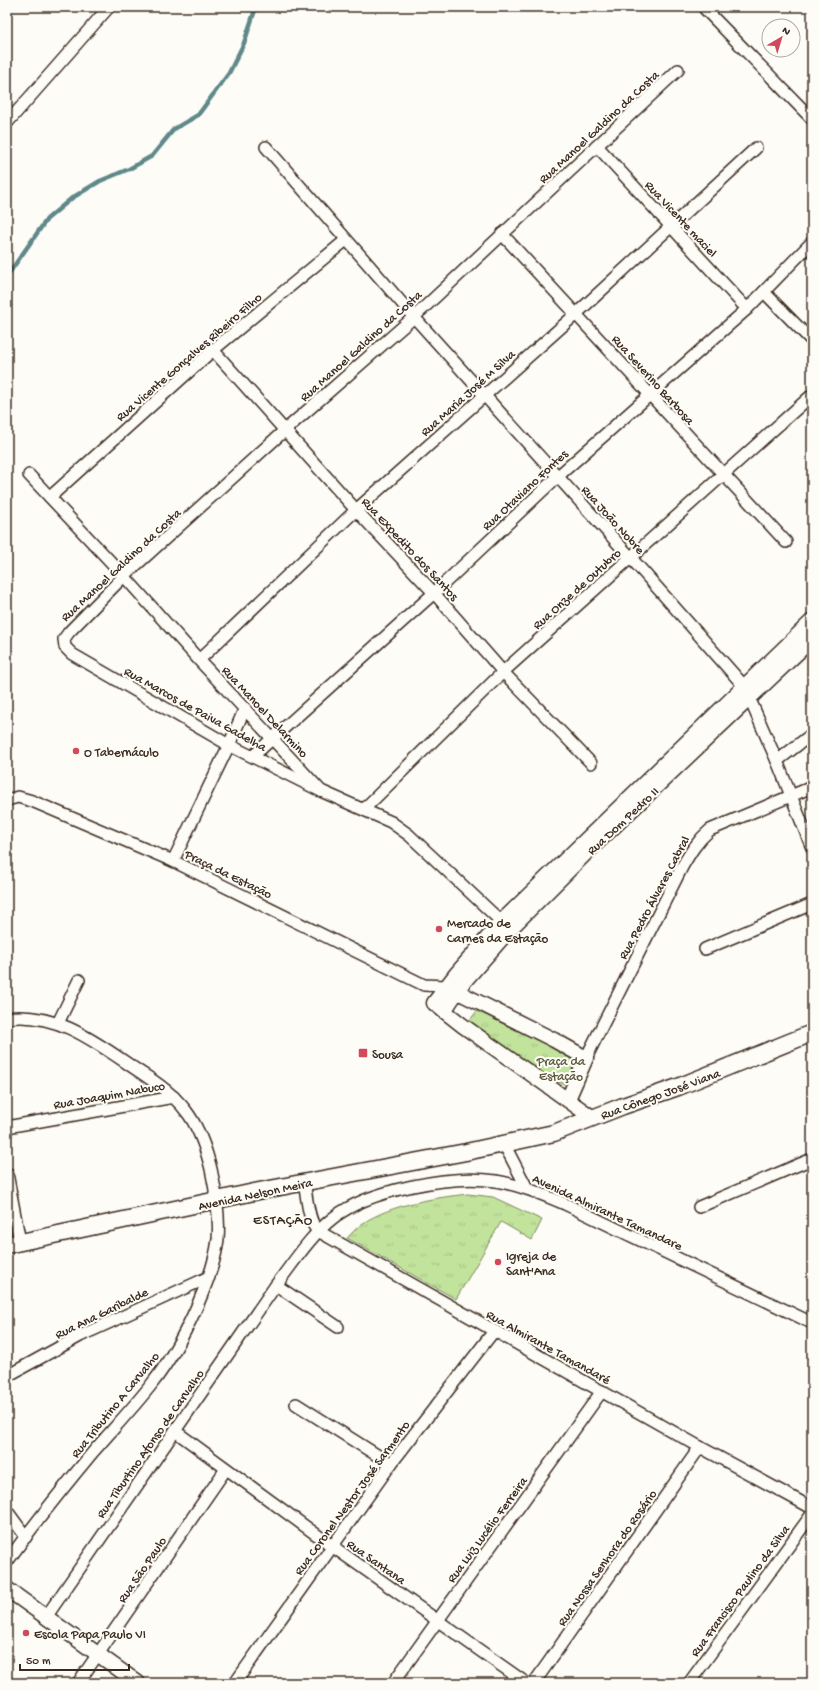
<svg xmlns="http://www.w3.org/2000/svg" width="819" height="1690" font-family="'Gochi Hand',sans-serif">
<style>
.park{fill:url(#park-tufts);stroke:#7e865d}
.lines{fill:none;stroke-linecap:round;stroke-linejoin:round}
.stream{stroke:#5f8889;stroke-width:4.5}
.minor-casing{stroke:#3b2a1e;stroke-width:14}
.tertiary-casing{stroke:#3b2a1e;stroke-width:17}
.secondary-casing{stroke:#3b2a1e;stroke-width:19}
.minor{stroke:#fdfcf7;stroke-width:11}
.tertiary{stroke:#fdfcf7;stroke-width:14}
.secondary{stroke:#fdfcf7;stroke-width:16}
.poi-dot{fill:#d1495b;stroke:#fdfcf7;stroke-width:1.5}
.labels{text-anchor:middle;stroke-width:4;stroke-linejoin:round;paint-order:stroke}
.street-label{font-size:13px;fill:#3b2a1e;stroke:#fdfcf7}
.poi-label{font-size:13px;fill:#3b2a1e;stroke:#fdfcf7;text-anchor:start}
.park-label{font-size:13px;fill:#5c583e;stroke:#fdfcf7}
.neighbourhood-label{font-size:14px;letter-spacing:1px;fill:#3b2a1e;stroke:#fdfcf7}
</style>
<defs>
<pattern id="park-tufts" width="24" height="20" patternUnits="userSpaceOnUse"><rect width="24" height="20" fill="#c1e39c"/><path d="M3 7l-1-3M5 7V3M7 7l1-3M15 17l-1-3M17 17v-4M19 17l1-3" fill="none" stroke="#a7c386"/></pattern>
</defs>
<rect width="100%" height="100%" fill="#fdfcf7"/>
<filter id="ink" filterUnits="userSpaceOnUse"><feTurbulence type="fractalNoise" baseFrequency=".025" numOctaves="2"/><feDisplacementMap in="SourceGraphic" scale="8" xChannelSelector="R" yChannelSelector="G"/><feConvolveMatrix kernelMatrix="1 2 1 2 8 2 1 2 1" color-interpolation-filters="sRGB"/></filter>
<g filter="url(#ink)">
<g class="park">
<polygon points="477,1011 570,1056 577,1061 570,1083 564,1084 555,1081 469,1021"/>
<path d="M468,1194L493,1197L542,1220L532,1240L501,1222L456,1299L347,1238C352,1233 357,1227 363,1223C393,1204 433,1198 468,1194Z"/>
</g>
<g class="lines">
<polyline class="stream" points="7,276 47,219 72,198 100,181 129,169 152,156 174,129 198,115 229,73 244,43 256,7"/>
<defs>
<g id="minor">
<polyline points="705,9 812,119"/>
<polyline points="7,123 109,7"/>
<polyline points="597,146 747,309"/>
<polyline points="266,147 414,317 631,558 744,686 777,761 812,848"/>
<polyline points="502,234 786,542"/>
<polyline points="764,292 812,341"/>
<polyline points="213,350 356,510 434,593 503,672 591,763"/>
<polyline points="29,475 124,576 199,660 321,791 391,822 409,835 507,927"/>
<polyline points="50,497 213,350 346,240"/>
<polyline points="199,660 356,510 576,314 756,148"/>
<polyline points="253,756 434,593 557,477 747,309 812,242"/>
<polyline points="777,761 812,734"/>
<polyline points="321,791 229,745 72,654 65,647 64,639 69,632 124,576 284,431 414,317 678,70"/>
<polyline points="7,800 18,797 32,801 173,861 424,985 446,986"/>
<polyline points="364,809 503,672 812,395"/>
<polyline points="173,861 229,745 245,708"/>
<polyline points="705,949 812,904"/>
<path d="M7,1018C60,1010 104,1049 146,1076C185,1101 200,1124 211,1169C216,1192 220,1216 218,1239C216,1257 210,1275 203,1292C190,1324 173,1357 151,1385C133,1408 112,1430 93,1452C63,1488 34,1524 7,1562"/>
<polyline points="58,1023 79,980"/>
<path d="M586,1058L682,867C690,853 697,841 710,830L812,787"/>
<polyline points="7,1127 174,1097"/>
<polyline points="504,1144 527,1188"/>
<polyline points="7,1173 20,1242"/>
<path d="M304,1183C307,1196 308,1222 318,1231L700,1447L812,1508"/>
<polyline points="699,1207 812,1159"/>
<polyline points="276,1285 338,1327"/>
<polyline points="7,1376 80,1336 209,1277"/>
<polyline points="296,1404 391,1464"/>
<polyline points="175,1431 332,1546 526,1683"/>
<polyline points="7,1511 26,1537"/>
<path d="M46,1617L276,1285C294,1262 310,1236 333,1218C368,1190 452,1174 496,1181C520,1185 542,1194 565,1204L812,1323"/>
<polyline points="78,1683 226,1469"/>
<polyline points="235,1683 391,1464 494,1331"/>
<polyline points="393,1683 602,1391"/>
<polyline points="534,1683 700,1447"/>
<polyline points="689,1683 812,1514"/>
</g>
<g id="tertiary">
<polyline points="448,987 554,1040 586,1058 568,1099"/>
<polyline points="444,1011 462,984 510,929 585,854 812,639"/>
<polyline points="593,1118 462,1025 434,1003 457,973 502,921 812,621"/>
<polyline points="7,1589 138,1683"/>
</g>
<polyline id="secondary" points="7,1245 259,1191 466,1152 554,1133 623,1106 678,1087 812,1033"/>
</defs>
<use href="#minor" class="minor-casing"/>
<use href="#tertiary" class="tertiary-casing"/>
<use href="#secondary" class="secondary-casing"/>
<use href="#minor" class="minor"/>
<use href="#tertiary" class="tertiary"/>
<use href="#secondary" class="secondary"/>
</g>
</g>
<g class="poi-dot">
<circle cx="76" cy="751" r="4"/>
<circle cx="439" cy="929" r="4"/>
<rect x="358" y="1048" width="10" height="10" rx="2"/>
<circle cx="498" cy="1262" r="4"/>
<circle cx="26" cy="1633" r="4"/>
</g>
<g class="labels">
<g class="street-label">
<text transform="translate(598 126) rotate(-43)" y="5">Rua Manoel Galdino da Costa</text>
<text transform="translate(682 218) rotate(47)" y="5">Rua Vicente maciel</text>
<text transform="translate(360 345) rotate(-42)" y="5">Rua Manoel Galdino da Costa</text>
<text transform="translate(188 356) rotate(-41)" y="5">Rua Vicente Gonçalves Ribeiro Filho</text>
<text transform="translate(654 379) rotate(48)" y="5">Rua Severino Barbosa</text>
<text transform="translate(467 392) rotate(-42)" y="5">Rua Maria José M Silva</text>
<text transform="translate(524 489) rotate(-43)" y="5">Rua Otaviano Fontes</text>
<text transform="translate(614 519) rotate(48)" y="5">Rua João Nobre</text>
<text transform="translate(411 548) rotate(47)" y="5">Rua Expedito dos Santos</text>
<text transform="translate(120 564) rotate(-43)" y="5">Rua Manoel Galdino da Costa</text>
<text transform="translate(576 588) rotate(-42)" y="5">Rua Onze de Outubro</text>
<text transform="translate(196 708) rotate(29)" y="5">Rua Marcos de Paiva Gadelha</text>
<text transform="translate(266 711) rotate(47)" y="5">Rua Manoel Delarmino</text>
<text transform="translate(622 820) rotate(-43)" y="5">Rua Dom Pedro II</text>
<text transform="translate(229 873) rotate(26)" y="5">Praça da Estação</text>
<text transform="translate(653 897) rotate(-62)" y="5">Rua Pedro Álvares Cabral</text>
<text transform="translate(660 1093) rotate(-20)" y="5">Rua Cônego José Viana</text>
<text transform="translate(109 1094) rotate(-10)" y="5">Rua Joaquim Nabuco</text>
<text transform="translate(255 1193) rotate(-12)" y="5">Avenida Nelson Meira</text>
<text transform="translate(608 1211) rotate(25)" y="5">Avenida Almirante Tamandare</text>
<text transform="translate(101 1312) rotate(-26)" y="5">Rua Ana Garibalde</text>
<text transform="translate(549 1346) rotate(29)" y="5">Rua Almirante Tamandaré</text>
<text transform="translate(114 1404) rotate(-51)" y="5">Rua Tributino A Carvalho</text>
<text transform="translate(149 1443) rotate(-55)" y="5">Rua Tiburtino Afonso de Carvalho</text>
<text transform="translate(351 1497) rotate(-54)" y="5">Rua Coronel Nestor José Sarmento</text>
<text transform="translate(486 1529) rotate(-54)" y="5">Rua Luiz Lucélio Ferreira</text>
<text transform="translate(606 1557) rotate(-55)" y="5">Rua Nossa Senhora do Rosário</text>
<text transform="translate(377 1561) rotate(35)" y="5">Rua Santana</text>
<text transform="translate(141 1569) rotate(-56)" y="5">Rua São Paulo</text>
<text transform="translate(739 1590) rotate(-54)" y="5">Rua Francisco Paulino da Silva</text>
</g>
<g class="poi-label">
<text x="84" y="756">O Tabernáculo</text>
<text x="447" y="927">Mercado de<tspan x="447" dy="15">Carnes da Estação</tspan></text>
<text x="372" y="1058">Sousa</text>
<text x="506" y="1260">Igreja de<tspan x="506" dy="15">Sant'Ana</tspan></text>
<text x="34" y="1638">Escola Papa Paulo VI</text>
</g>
<g class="park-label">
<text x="561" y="1065">Praça da<tspan x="561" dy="15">Estação</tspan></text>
</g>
<g class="neighbourhood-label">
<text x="283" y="1224">ESTAÇÃO</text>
</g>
</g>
<rect width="819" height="1690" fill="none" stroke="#fdfcf7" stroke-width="24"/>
<rect x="12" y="12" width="795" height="1666" fill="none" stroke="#3b2a1e" stroke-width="1.5" filter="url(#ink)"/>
<g transform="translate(781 38) rotate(38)"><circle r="19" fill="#fdfcf7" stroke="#afa8a0"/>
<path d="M0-3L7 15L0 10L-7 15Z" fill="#d1495b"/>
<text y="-6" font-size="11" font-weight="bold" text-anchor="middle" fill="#3b2a1e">N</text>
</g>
<path d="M20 1664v6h109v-6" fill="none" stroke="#3b2a1e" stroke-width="2"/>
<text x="26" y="1664" font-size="12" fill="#3b2a1e" stroke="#fdfcf7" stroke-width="3" paint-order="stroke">50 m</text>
</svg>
